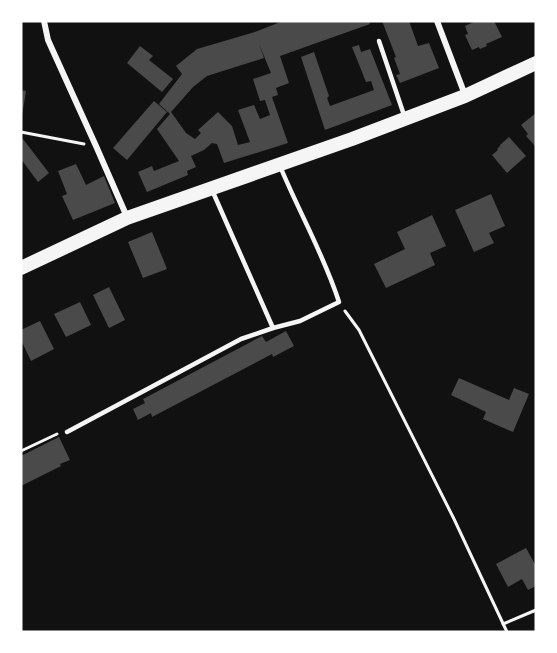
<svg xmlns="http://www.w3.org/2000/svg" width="557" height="653" font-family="'Fira Sans Condensed',sans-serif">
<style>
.building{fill:#4a4a4a;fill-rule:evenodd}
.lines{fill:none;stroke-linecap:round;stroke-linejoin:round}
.path{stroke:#f5f5f5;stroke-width:3}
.service{stroke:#f5f5f5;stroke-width:4.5}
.minor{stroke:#f5f5f5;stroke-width:6}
.primary{stroke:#f5f5f5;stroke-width:14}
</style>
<rect width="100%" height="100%" fill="#111"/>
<g class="building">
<path d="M283,21H369L370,24L280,56L289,83L276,88L278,95L272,97L288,143L224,163L217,144L212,143L204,150L191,156L196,167L187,171L188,175L147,192L138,172L152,166L154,171L179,161L157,129L170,114L159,104L182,74L176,66L197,49L255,32ZM259,44L271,73L253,79L260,101L265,100L270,115L260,119L254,105L238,110L250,142L238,145L232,126L218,112L198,130L201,133L195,139L186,133L171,112L193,87L207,76L264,58Z"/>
<polygon points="382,21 409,21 418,46 429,43 439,68 400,83 396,75 400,74 394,58 396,57"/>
<polygon points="476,21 494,21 502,37 486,44 487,46 480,49 479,47 472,50 465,35 468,34 465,26"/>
<polygon points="359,45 361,52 370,49 392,105 325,130 301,57 314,52 329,96 327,98 330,106 374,90 371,81 366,82 352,47"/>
<polygon points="140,46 153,56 149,60 173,79 162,92 127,63"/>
<polygon points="21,90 26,91 22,116 21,116"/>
<polygon points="154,101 167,112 127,160 113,148"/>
<polygon points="536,113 536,147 526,136 528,134 521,125"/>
<polygon points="509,137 526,156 507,173 492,155 498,150 497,149 500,146 500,145"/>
<polygon points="23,139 49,173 38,182 21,159 21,141"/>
<polygon points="76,164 86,185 104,176 115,203 73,220 62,196 67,194 58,171"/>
<polygon points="491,194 505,226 489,233 494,243 474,252 455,210"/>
<polygon points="432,215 446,246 430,253 435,265 386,288 374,264 405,249 397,232"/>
<polygon points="152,232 167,269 143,278 128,242"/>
<polygon points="109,287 125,320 109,328 93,295"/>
<polygon points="80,302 91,325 66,337 54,314"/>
<polygon points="40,321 54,349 31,361 21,340 21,330"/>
<polygon points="286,331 294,346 273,357 272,354 152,417 151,413 138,420 133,409 145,403 143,399 262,336 266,342"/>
<polygon points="459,378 509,400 514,388 529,394 513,432 483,419 486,412 451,395"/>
<polygon points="59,437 70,460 60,464 61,466 21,486 21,456"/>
<polygon points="526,548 536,566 536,586 528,590 522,579 508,587 496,564"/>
</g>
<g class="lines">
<g class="path">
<polyline points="21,132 84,144"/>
<polyline points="345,311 359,330 454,519 507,632"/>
<polyline points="21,451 57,434"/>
<polyline points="503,624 536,610"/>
</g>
<g class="service">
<polyline points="379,41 405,118"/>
<polyline points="212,190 273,328"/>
<path d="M67,432L241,339L273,328L300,321L339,302C324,255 299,212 280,166"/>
</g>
<g class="minor">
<polyline points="44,21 48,40 96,146 127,217"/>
<polyline points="437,21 465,95"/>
</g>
<polyline class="primary" points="21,268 127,218 352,139 465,96 536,63"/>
</g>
<rect width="557" height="653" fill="none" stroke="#ffffff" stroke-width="45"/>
</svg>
